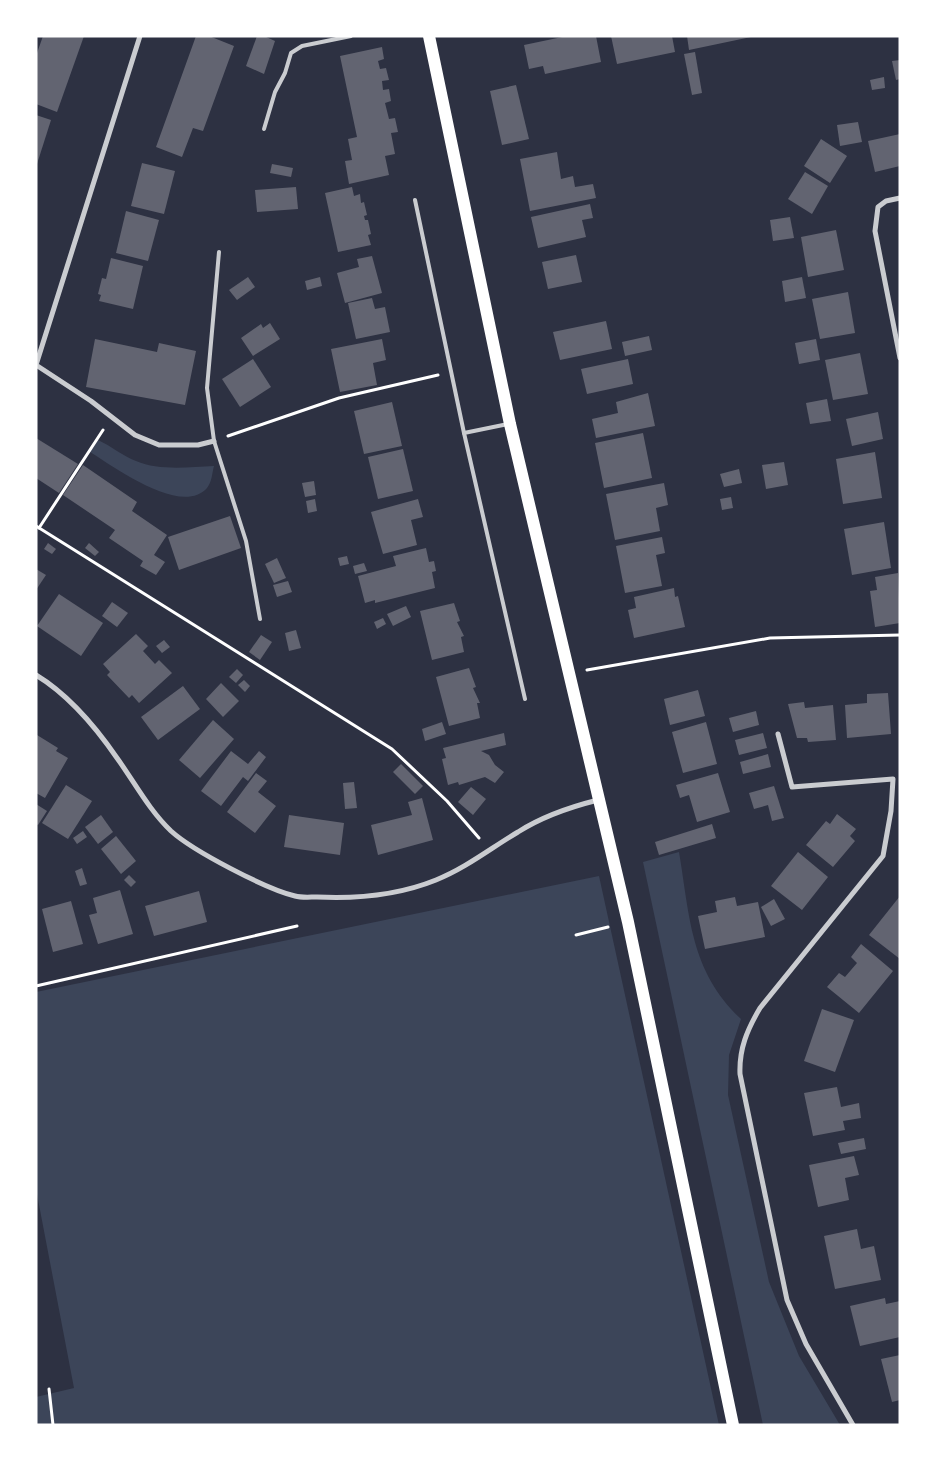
<svg xmlns="http://www.w3.org/2000/svg" width="936" height="1461" font-family="Helvetica,sans-serif">
<style>
.green{fill:#3c4559}
.building{fill:#626471}
.lines{fill:none;stroke-linecap:round;stroke-linejoin:round}
.path{stroke:#fff;stroke-width:3}
.service{stroke:#caccd0;stroke-width:4}
.minor{stroke:#caccd0;stroke-width:5}
.primary{stroke:#fff;stroke-width:12}
</style>
<rect width="100%" height="100%" fill="#2d3142"/>
<g class="green">
<path d="M98,440C111,446 123,456 136,461C159,471 189,467 214,466C212,473 212,482 207,488C181,517 113,466 90,452Z"/>
<path d="M679,852C690,917 690,971 741,1019L729,1055L728,1095L769,1282L799,1356L840,1425H763L643,862Z"/>
<polygon points="599,876 719,1425 36,1425 36,1397 74,1388 36,1189 36,992"/>
</g>
<g class="building">
<polygon points="43,36 84,36 57,112 36,104 36,56"/>
<polygon points="196,36 209,36 234,46 203,131 193,128 182,157 156,147"/>
<polygon points="257,36 264,36 275,41 264,74 246,66"/>
<polygon points="567,36 596,36 601,62 545,74 543,66 529,69 524,45"/>
<polygon points="611,36 672,36 675,52 617,64"/>
<polygon points="687,36 750,36 751,37 689,50"/>
<polygon points="382,47 384,59 378,61 380,69 386,68 389,80 382,81 383,90 389,89 391,101 385,103 389,119 395,118 398,132 391,133 395,154 385,156 389,175 349,184 345,161 352,160 348,139 357,137 340,56"/>
<polygon points="695,52 702,93 692,95 684,54"/>
<polygon points="900,60 900,79 896,80 892,61"/>
<polygon points="884,77 885,88 872,90 870,80"/>
<polygon points="516,85 529,139 502,145 490,91"/>
<polygon points="36,115 51,120 37,164 36,164"/>
<polygon points="858,122 862,142 840,146 837,125"/>
<polygon points="900,134 900,166 875,172 868,141"/>
<polygon points="821,139 847,156 830,183 804,166"/>
<polygon points="557,152 561,179 573,176 575,187 593,184 596,198 530,211 520,159"/>
<polygon points="142,163 175,171 164,214 131,206"/>
<polygon points="272,164 293,168 291,177 270,173"/>
<polygon points="805,172 828,186 812,214 788,199"/>
<polygon points="296,187 298,209 257,212 255,190"/>
<polygon points="352,187 354,196 360,194 361,203 364,202 367,215 364,216 365,220 368,220 371,234 368,235 371,245 338,252 325,193"/>
<polygon points="590,204 593,218 582,220 586,237 538,248 531,217"/>
<polygon points="126,211 159,220 148,261 116,253"/>
<polygon points="790,217 794,238 773,241 770,220"/>
<polygon points="836,230 844,270 808,277 801,237"/>
<polygon points="576,255 582,282 548,289 542,262"/>
<polygon points="372,256 382,293 345,303 337,273 359,267 357,259"/>
<polygon points="111,258 143,266 133,309 99,301 101,295 98,294 102,278 106,279"/>
<polygon points="248,277 255,287 237,300 229,290"/>
<polygon points="320,277 322,286 307,290 305,281"/>
<polygon points="802,277 806,298 785,302 782,281"/>
<polygon points="848,292 855,333 820,339 812,299"/>
<polygon points="372,298 375,309 385,307 390,332 356,339 348,303"/>
<polygon points="606,321 612,349 560,360 553,332"/>
<polygon points="270,323 280,339 253,356 241,338 261,324 263,328"/>
<polygon points="649,336 652,350 625,356 622,342"/>
<polygon points="95,339 157,352 159,343 196,351 185,405 86,387"/>
<polygon points="382,339 386,360 373,363 377,385 340,392 331,349"/>
<polygon points="816,339 820,360 799,364 795,343"/>
<polygon points="860,353 868,394 833,400 825,360"/>
<polygon points="253,359 271,387 240,407 222,379"/>
<polygon points="628,359 633,384 587,394 581,369"/>
<polygon points="648,393 655,426 596,438 592,419 618,413 616,402"/>
<polygon points="827,399 831,421 810,424 806,403"/>
<polygon points="392,402 402,446 364,454 354,411"/>
<polygon points="878,412 883,439 852,446 846,419"/>
<polygon points="643,433 652,478 604,488 595,443"/>
<polygon points="36,438 78,464 59,493 36,478"/>
<polygon points="403,449 413,491 378,499 368,457"/>
<polygon points="875,452 882,498 843,504 836,459"/>
<polygon points="784,462 788,485 766,489 762,465"/>
<polygon points="83,465 137,502 132,511 167,535 154,555 165,562 156,575 140,566 143,561 109,538 115,530 63,495"/>
<polygon points="739,469 742,483 724,487 720,474"/>
<polygon points="314,481 316,495 305,497 302,483"/>
<polygon points="664,483 668,505 656,508 660,531 615,540 606,494"/>
<polygon points="731,497 733,508 722,510 720,499"/>
<polygon points="315,499 317,511 308,513 306,501"/>
<polygon points="418,499 423,517 411,520 417,545 383,554 371,512"/>
<polygon points="230,516 241,548 179,570 168,537"/>
<polygon points="884,522 891,568 852,575 844,529"/>
<polygon points="662,537 665,553 656,555 662,586 625,593 616,546"/>
<polygon points="48,543 56,549 52,554 44,549"/>
<polygon points="89,543 99,552 95,556 85,548"/>
<polygon points="426,548 429,562 434,561 436,571 432,572 435,588 375,603 375,600 365,603 358,576 396,566 393,556"/>
<polygon points="347,556 349,564 340,566 338,558"/>
<polygon points="277,558 286,578 274,583 265,564"/>
<polygon points="364,563 367,571 355,574 353,566"/>
<polygon points="36,569 46,575 36,590"/>
<polygon points="898,573 900,623 875,627 870,591 877,590 875,577"/>
<polygon points="288,581 292,592 277,597 273,585"/>
<polygon points="674,588 675,597 678,596 685,627 634,638 628,610 636,608 634,597"/>
<polygon points="59,594 103,623 81,656 37,626"/>
<polygon points="112,602 128,613 117,627 102,616"/>
<polygon points="454,603 460,621 457,622 464,636 461,637 464,652 432,660 420,611"/>
<polygon points="406,606 411,617 393,626 387,614"/>
<polygon points="383,618 386,624 377,629 374,622"/>
<polygon points="296,630 301,648 289,651 285,633"/>
<polygon points="136,634 148,646 143,651 155,664 159,660 172,673 139,703 132,695 129,698 107,675 110,672 103,664"/>
<polygon points="261,635 272,642 260,660 249,652"/>
<polygon points="164,640 170,647 162,653 156,646"/>
<polygon points="469,668 476,687 473,688 480,703 477,703 480,718 449,726 436,677"/>
<polygon points="237,669 243,675 236,683 229,677"/>
<polygon points="244,680 250,686 245,692 238,685"/>
<polygon points="221,683 239,701 223,717 206,699"/>
<polygon points="183,686 200,709 158,740 141,717"/>
<polygon points="698,690 705,716 670,725 664,699"/>
<polygon points="888,693 891,734 847,738 845,705 867,703 867,694"/>
<polygon points="804,702 805,708 833,705 836,740 808,742 807,738 797,738 788,704"/>
<polygon points="756,711 759,725 733,732 729,718"/>
<polygon points="213,720 234,739 200,778 179,760"/>
<polygon points="442,722 446,734 425,741 422,729"/>
<polygon points="706,722 717,764 683,773 672,732"/>
<polygon points="504,733 506,745 481,751 489,755 495,765 504,772 495,783 485,777 459,785 458,782 448,785 442,759 446,758 443,748"/>
<polygon points="763,733 767,748 739,755 735,740"/>
<polygon points="37,735 58,748 56,751 68,758 45,798 36,793"/>
<polygon points="231,751 248,764 259,751 266,757 248,781 243,777 221,806 201,791"/>
<polygon points="768,754 771,767 743,774 740,762"/>
<polygon points="401,764 423,786 415,794 393,772"/>
<polygon points="256,773 267,781 258,792 276,806 255,833 227,812"/>
<polygon points="718,773 730,812 697,822 689,795 680,798 676,785"/>
<polygon points="354,782 357,808 345,809 343,783"/>
<polygon points="66,785 92,801 68,839 42,823"/>
<polygon points="774,786 784,818 772,821 768,805 754,809 749,793"/>
<polygon points="471,787 486,799 473,815 458,802"/>
<polygon points="422,798 433,840 378,855 371,825 412,815 408,802"/>
<polygon points="36,804 47,811 38,825 36,824"/>
<polygon points="837,814 856,829 850,836 855,841 833,867 806,845 826,821 830,824"/>
<polygon points="101,815 113,832 98,844 85,827"/>
<polygon points="289,815 344,823 340,855 284,847"/>
<polygon points="712,824 716,838 659,855 655,842"/>
<polygon points="83,831 87,837 77,844 73,838"/>
<polygon points="116,836 136,861 121,874 101,849"/>
<polygon points="798,852 828,877 802,910 771,886"/>
<polygon points="82,868 87,884 80,886 75,871"/>
<polygon points="129,875 136,882 131,887 124,880"/>
<polygon points="120,890 133,934 98,944 89,915 97,913 93,898"/>
<polygon points="199,891 207,922 154,936 145,906"/>
<polygon points="900,896 900,959 869,935"/>
<polygon points="735,897 737,906 758,902 765,937 705,949 698,916 717,912 715,901"/>
<polygon points="774,899 785,919 771,926 761,907"/>
<polygon points="71,901 83,944 53,952 42,909"/>
<polygon points="861,944 893,971 859,1013 827,987 839,973 845,977 857,963 851,957"/>
<polygon points="822,1009 854,1020 835,1072 804,1061"/>
<polygon points="837,1087 841,1107 859,1103 861,1118 843,1121 845,1130 813,1136 804,1093"/>
<polygon points="864,1138 866,1149 841,1154 838,1143"/>
<polygon points="854,1156 859,1175 845,1178 849,1200 818,1207 809,1165"/>
<polygon points="857,1229 861,1249 874,1246 881,1280 835,1289 824,1236"/>
<polygon points="885,1298 886,1304 900,1301 900,1337 860,1346 850,1306"/>
<polygon points="900,1355 900,1400 892,1402 881,1359"/>
</g>
<g class="lines">
<g class="path">
<polyline points="228,436 339,398 438,375"/>
<polyline points="36,526 392,749 447,801 479,838"/>
<polyline points="39,528 103,430"/>
<polyline points="587,670 770,638 900,635"/>
<polyline points="576,935 608,927"/>
<polyline points="36,986 297,926"/>
<polyline points="49,1389 53,1425"/>
</g>
<g class="service">
<polyline points="264,129 275,92 285,73 291,53 302,46 351,36"/>
<polyline points="415,200 464,433"/>
<polyline points="219,252 207,388 214,441 246,541 260,619"/>
<polyline points="508,424 464,433 525,699"/>
</g>
<g class="minor">
<polyline points="900,198 886,201 878,207 875,231 900,358"/>
<polyline points="36,365 140,36"/>
<polyline points="36,365 91,401 135,435 159,445 198,445 214,441"/>
<path d="M36,675C69,695 95,726 117,758C135,783 149,810 171,831C193,851 266,889 295,896C302,898 310,897 317,897C358,899 399,895 436,880C466,868 491,848 518,832C543,816 570,807 598,800"/>
<path d="M778,734L792,787L893,779L891,811L883,856L760,1008C747,1030 739,1049 740,1074L787,1300L806,1344L853,1425"/>
</g>
<polyline class="primary" points="429,36 510,424 628,922 733,1425"/>
</g>
<rect width="936" height="1461" fill="none" stroke="#ffffff" stroke-width="75"/>
</svg>
